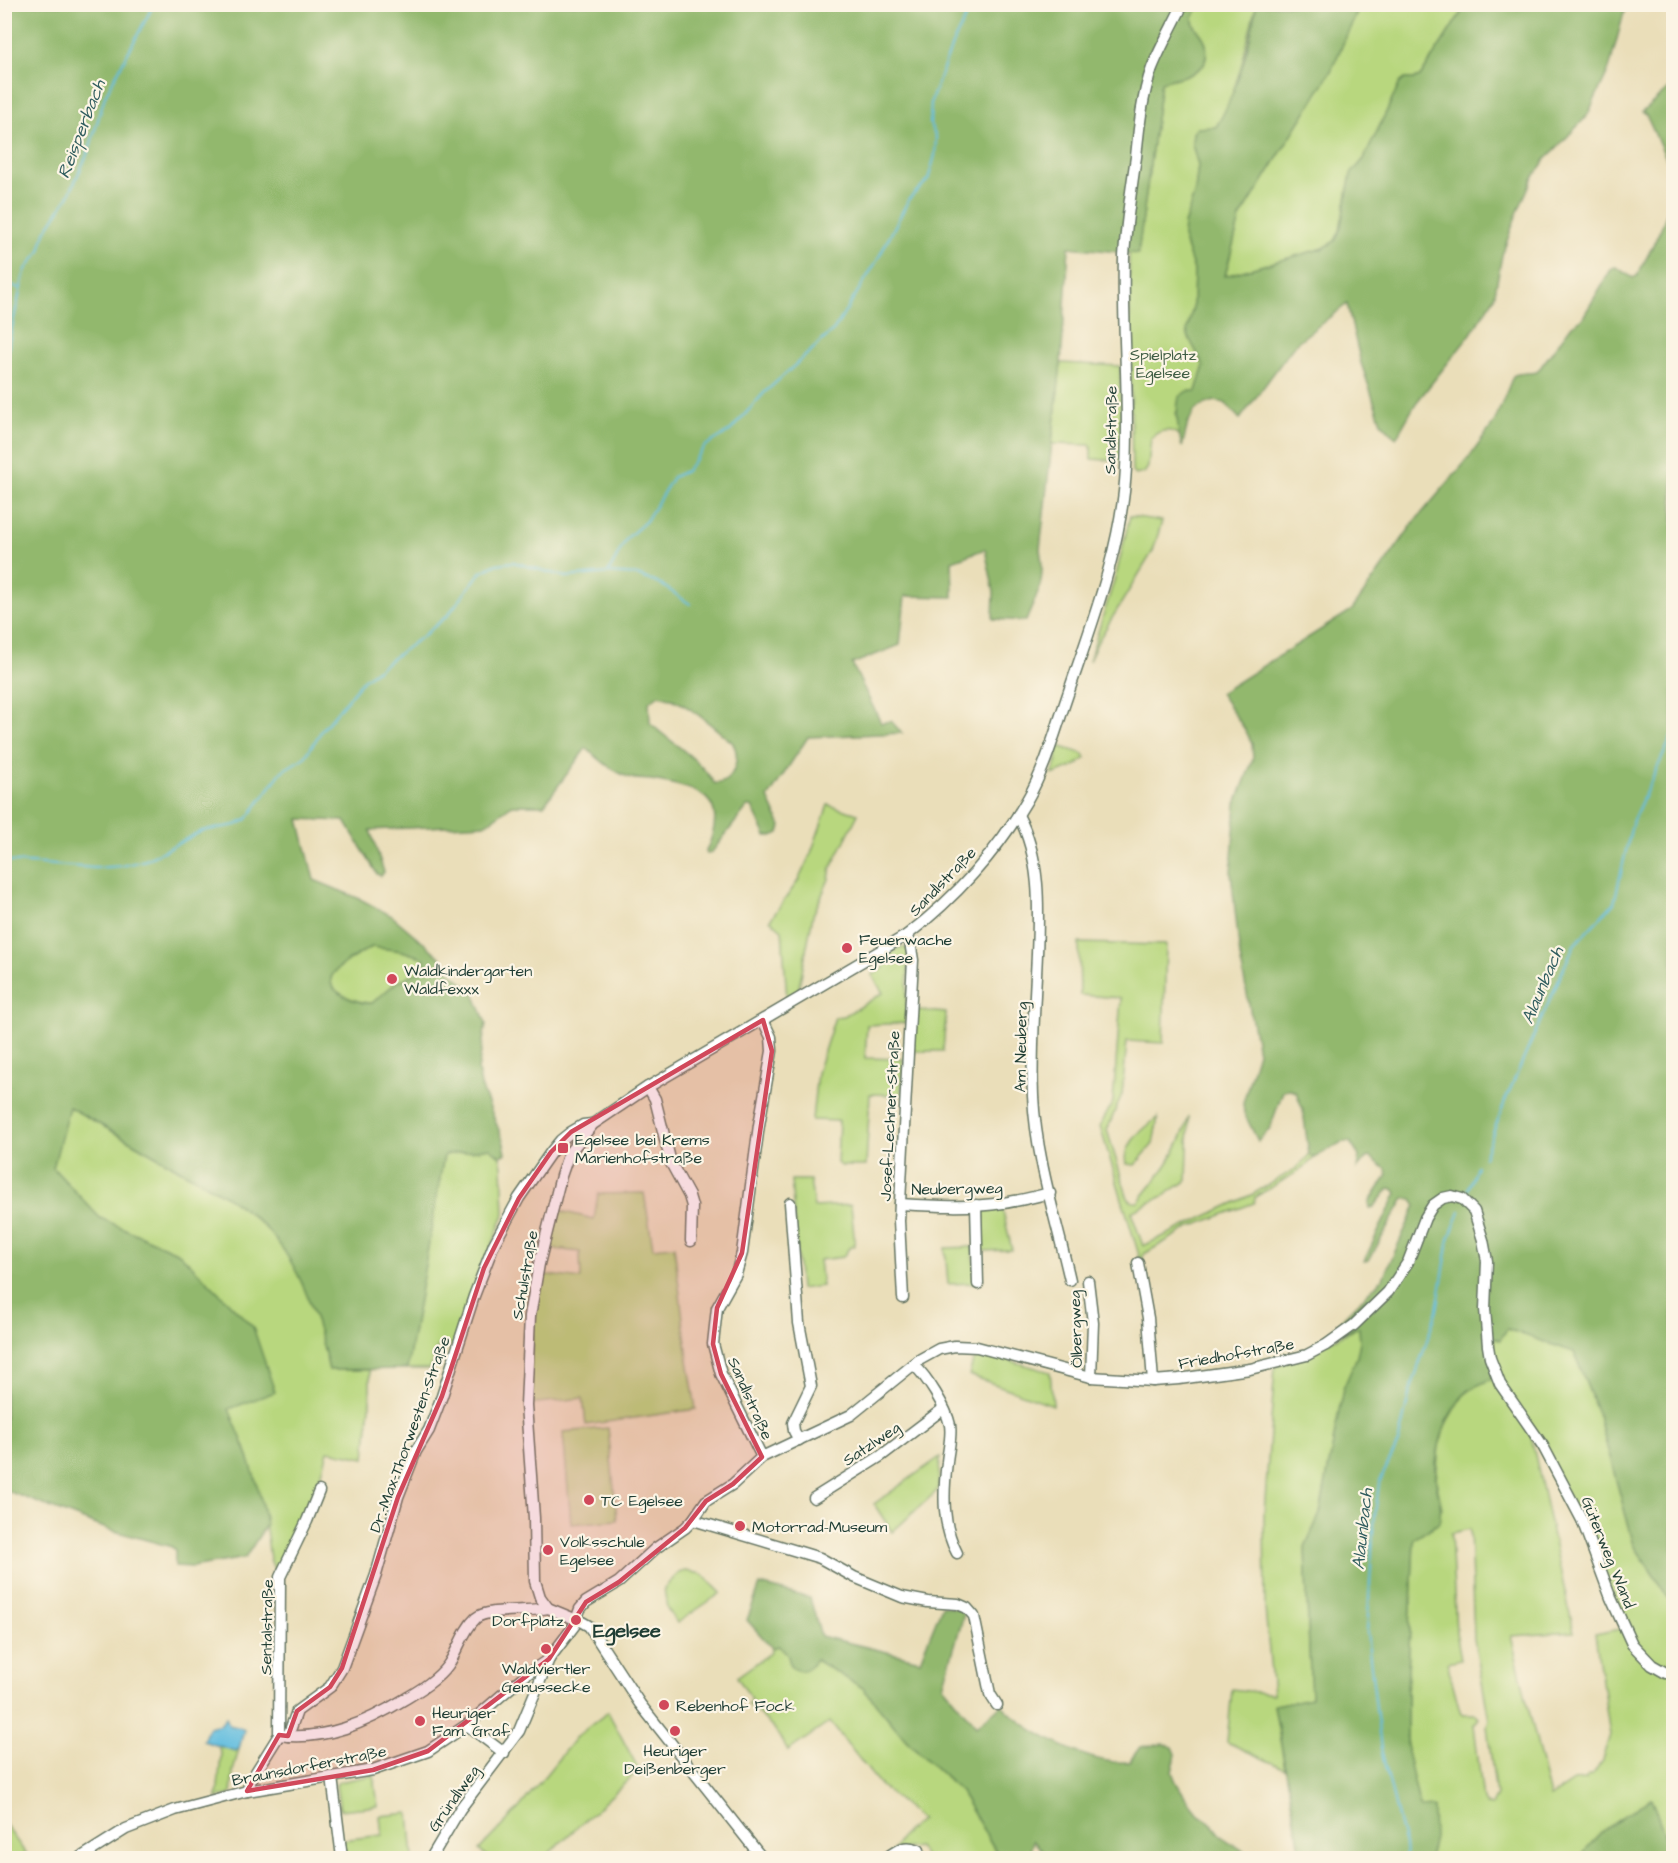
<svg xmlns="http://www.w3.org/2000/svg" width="1678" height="1863" font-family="'Architects Daughter',sans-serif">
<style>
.green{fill:#b8d77e;stroke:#6c8a59;stroke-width:1.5;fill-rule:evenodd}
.forest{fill:#92b86d;stroke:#587a50;stroke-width:1.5;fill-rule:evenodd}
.water{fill:#62bddf;stroke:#407d8a;stroke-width:1.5}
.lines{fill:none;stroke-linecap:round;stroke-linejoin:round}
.stream{stroke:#62bddf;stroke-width:2}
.minor-casing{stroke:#667563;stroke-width:13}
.minor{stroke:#fff;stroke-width:10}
.marked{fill:#d1495b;fill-opacity:0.2;stroke:#d1495b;stroke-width:4.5;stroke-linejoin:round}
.poi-dot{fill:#d1495b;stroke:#fcf5e5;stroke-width:2}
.labels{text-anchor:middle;stroke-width:4.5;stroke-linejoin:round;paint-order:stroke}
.park-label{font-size:16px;fill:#3e5c43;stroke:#fcf5e5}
.street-label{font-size:16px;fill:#1f3d34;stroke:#fcf5e5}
.poi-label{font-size:16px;fill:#1f3d34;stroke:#fcf5e5;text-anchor:start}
.water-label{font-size:18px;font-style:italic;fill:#305d5f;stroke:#fcf5e5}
.quarter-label{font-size:20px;font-weight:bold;fill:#1f3d34;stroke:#fcf5e5}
</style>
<rect width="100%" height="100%" fill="#fcf5e5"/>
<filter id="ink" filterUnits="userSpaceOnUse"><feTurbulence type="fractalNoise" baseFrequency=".0167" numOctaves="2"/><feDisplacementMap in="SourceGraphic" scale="12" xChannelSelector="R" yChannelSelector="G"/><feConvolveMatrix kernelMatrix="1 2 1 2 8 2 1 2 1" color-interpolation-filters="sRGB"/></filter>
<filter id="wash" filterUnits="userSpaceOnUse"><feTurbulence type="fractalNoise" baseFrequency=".008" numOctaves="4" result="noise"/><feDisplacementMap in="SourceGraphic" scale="24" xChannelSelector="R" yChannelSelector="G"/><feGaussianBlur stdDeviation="1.35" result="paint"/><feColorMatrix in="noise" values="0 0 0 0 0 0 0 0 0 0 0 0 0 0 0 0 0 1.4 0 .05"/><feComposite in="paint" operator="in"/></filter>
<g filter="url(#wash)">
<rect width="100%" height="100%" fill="#eadeb9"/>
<g class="green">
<path d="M1200,5H1256L1241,68L1228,107L1216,127L1197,128L1193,133L1192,144L1198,165L1195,192L1184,225L1183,237L1194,270L1193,307L1187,332L1189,338L1204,366L1196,391L1175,414L1179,424V435C1169,428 1160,429 1151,438L1148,467L1144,473L1135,475L1132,472L1129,253L1138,254L1161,82L1191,74L1204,65C1214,33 1191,32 1193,18C1194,14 1198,8 1200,5Z"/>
<polygon points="1360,5 1466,5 1420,77 1414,79 1405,79 1400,83 1364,159 1351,174 1340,230 1335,241 1324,248 1225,276 1240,218 1331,71"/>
<polygon points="1061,363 1120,366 1122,461 1091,459 1091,445 1052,444"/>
<polygon points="1130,516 1162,521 1153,551 1098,641 1089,661 1117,571"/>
<polygon points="1058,746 1084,754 1086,758 1073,767 1052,775 1057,760"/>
<polygon points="828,805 858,814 831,868 829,879 813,915 798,992 787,999 782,930 770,920 798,881 811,853"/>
<path d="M1079,943L1166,945L1163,1043L1127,1041L1122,1094L1107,1130L1127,1196C1129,1201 1132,1203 1138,1202C1161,1174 1179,1152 1189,1116L1187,1180L1165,1195L1131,1212L1143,1246L1253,1194L1297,1168L1309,1155L1314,1158L1299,1171L1255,1197L1254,1203L1190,1227L1144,1254L1141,1262L1100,1126L1113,1102L1121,998L1080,995Z"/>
<path d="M372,947L402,951L424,958L426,962L423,970L397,982L372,1003C360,1004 321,991 333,974C339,965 362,952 372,947Z"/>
<polygon points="900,947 907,948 909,952 905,1023 867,1025 865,1058 903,1059 901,1095 870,1094 866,1166 842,1166 837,1163 839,1121 812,1120 817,1073 835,1017 844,1016 883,993 872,975 884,968 879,960"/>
<polygon points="913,1010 946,1013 943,1051 910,1051"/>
<path d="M68,1106C105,1128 143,1148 180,1170C214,1189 251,1208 276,1239C305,1275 319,1326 329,1370H370V1406L365,1458L328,1451L317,1491L277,1576L270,1559L264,1514L245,1447L228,1409L179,1253L100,1218L53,1168Z"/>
<path d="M1158,1117L1153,1144L1135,1165L1127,1164C1122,1143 1144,1129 1158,1117Z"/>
<polygon points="490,1148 500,1156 502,1166 504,1214 456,1341 452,1345 438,1346 429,1369 407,1369 444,1155"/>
<polygon points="791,1180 810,1180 814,1207 851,1205 855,1246 849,1248 843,1257 819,1260 822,1286 800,1289"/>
<polygon points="644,1193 653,1248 674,1246 688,1360 696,1409 586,1425 583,1398 529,1404 533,1316 541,1274 581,1279 580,1252 547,1248 556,1210 594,1219 598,1194"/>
<polygon points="1002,1207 1012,1250 981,1251 980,1213 984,1209"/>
<polygon points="973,1247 975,1283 948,1284 945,1248"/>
<polygon points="1359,1327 1360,1342 1357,1357 1343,1390 1320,1514 1305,1547 1311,1698 1274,1705 1285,1769 1227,1742 1232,1689 1273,1694 1265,1608 1264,1514 1275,1367"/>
<path d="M1507,1329L1574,1352L1598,1414L1634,1545L1673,1605V1858L1651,1798L1601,1832L1579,1858H1429L1433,1808L1420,1809L1407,1752V1694L1414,1539L1442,1508L1436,1481L1439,1445L1449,1420L1463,1396L1477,1385L1485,1334ZM1530,1432L1589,1542L1621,1629L1595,1634L1610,1735L1601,1763L1593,1775L1587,1777L1586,1780L1574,1781L1550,1797L1511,1636L1574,1632ZM1470,1529L1474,1639L1489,1719L1487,1726L1496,1796L1491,1805L1485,1804L1483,1800L1474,1725L1479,1718L1475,1714H1462L1460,1711L1447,1662L1461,1659L1456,1632L1451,1533Z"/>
<polygon points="976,1351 1050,1372 1053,1405 969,1375"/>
<polygon points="608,1428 617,1520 571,1524 563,1432"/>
<polygon points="940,1457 938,1490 892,1532 874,1504"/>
<polygon points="685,1571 702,1574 721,1593 677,1623 667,1608 664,1588 679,1573"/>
<path d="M778,1646C787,1651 789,1656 790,1666L816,1660L863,1688L906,1740L961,1792L1000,1858H925L918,1847L893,1850L907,1830L922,1820L880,1785L830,1722L788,1751L774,1728L748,1704L753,1701L737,1677L770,1653L772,1648Z"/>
<polygon points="608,1712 639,1770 545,1857 547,1858 489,1858 479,1850 519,1808 576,1737"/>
<polygon points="218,1745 235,1751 239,1749 233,1771 231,1794 217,1798 221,1755"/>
<polygon points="374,1775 378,1806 340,1810 336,1785 339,1782"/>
<polygon points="409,1813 413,1858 346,1858 343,1840 382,1835 380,1816"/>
<polygon points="4,1823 29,1858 5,1858"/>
</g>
<g class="forest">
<path d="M5,5H1200C1198,8 1194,14 1193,18C1191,32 1214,33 1204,65L1191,74L1161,82L1138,254L1069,247L1061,363L1040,549C1046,583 1038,591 1026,621L993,619L994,592L985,549L952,561L953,597L905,596L900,645L852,664L881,723L891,721L902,733L808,737L768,798L781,826L779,833L772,836H766L752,807H747L711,853L707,854L706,851C732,796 698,788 651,780C644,779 635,780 628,777C612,771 599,759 586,748L544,805H512L486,824L370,830L384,872L381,876L377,874L345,821L299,819L314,880L360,899L392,916L439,956L451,973L473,991L486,1023L478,1070L481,1086L503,1140L506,1153L500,1156L490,1148L444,1155L407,1369L329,1370C319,1326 305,1276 276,1240C251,1208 214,1189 180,1170C143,1148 106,1128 69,1107L53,1168L100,1218L179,1253L253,1327L275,1392L229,1409C245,1447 260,1484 266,1525L245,1558L192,1567L175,1566V1550L172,1547L107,1529L5,1490ZM659,695C684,699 713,727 732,742C743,758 732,786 714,783C698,757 672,744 650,723L649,702ZM372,947L402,951L424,958L426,962L423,970L397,982L372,1003C360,1005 321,991 333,974C339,965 362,952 372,947Z"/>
<path d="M1256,5H1360L1331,71L1240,218L1225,276L1324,248L1335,241L1340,230L1351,174L1364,159L1400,83L1405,79H1414L1420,77L1466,5H1626L1609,69L1587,116L1545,160L1532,179L1516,216L1502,255L1494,298L1470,335L1416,403L1396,438L1381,422L1361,363L1347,304L1296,343L1240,419L1225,403L1215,401L1205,404L1195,410L1188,423L1182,447C1178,430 1175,414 1179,397L1187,391H1196L1204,366L1189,338L1187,331L1193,307L1194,270L1183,237L1184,225L1195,191L1198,165L1192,144L1193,133L1197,128L1216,127C1235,96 1252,41 1256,5Z"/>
<polygon points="1673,85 1673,173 1646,115 1642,112"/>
<path d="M1673,184V1605L1634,1545L1598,1414L1574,1352L1507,1329L1500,1340L1485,1334L1495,1378C1483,1383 1470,1387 1462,1397C1444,1419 1434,1453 1436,1481C1438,1500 1443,1502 1439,1523L1414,1539L1407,1694V1751L1420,1808L1433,1807L1434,1838L1429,1858H1300V1849L1274,1705L1311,1698L1305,1547L1320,1514L1343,1389L1357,1357L1360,1342L1359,1327L1332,1336L1342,1319L1383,1278L1416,1205L1412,1199L1404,1198L1369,1260L1364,1261L1397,1193L1394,1189L1389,1188L1374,1207L1370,1208L1369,1203L1387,1176L1386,1169L1370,1157L1366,1158L1357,1169L1359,1156L1350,1142H1342L1314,1158L1309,1155L1303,1110L1296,1092L1289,1089L1283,1091L1270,1128L1258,1141L1244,1113L1243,1103L1258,1052L1240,957L1231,872L1236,804L1253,759L1252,744L1246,731L1220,693L1352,610L1415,521L1468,459L1494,423L1513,376C1520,372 1529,374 1537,372L1572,325L1582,319L1612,268L1616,267L1633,278L1637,276C1652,247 1670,217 1673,184Z"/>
<path d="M760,1585L810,1598L821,1636L920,1660L942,1606L965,1610L943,1686L976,1726L1002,1705C1027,1732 1091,1766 1129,1762L1140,1747L1163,1744L1173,1747L1176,1754L1172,1772L1176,1782L1189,1803L1199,1815L1210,1822L1221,1836L1254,1858H1050L1033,1841L1028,1858H1000L961,1792L906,1740L863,1688L816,1660C809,1670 800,1675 790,1666C789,1656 787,1651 778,1646L772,1648L747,1620Z"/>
<polygon points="1651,1798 1673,1858 1579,1858 1601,1832"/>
</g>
<polygon class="water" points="226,1717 229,1725 241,1728 244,1730 239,1749 235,1751 203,1741 209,1727 221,1724"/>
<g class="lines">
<g class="stream">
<polyline points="4,283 19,288"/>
<polyline points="4,403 9,341 23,278 26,269 40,251 45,232 68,197 89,150 105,96 154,4"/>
<polyline points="608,573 627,538 646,521 673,477 686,471 705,446 730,431 764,393 834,330 878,259 909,199 928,180 935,155 936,137 930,124 931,101 952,45 966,17"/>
<polyline points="4,861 95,868 122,866 146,860 202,831 236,825 247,819 282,771 305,757 322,730 363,680 423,636 448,615 480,573 497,564 513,562 566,577 608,573 637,575 662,585 690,604"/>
<polyline points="1484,1157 1505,1101 1574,945 1614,903 1633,820 1674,732"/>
<polyline points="1468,1190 1477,1166"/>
<polyline points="1406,1858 1405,1845 1381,1749 1367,1633 1373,1532 1379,1483 1398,1443 1409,1395 1437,1310 1449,1239 1460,1211"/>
</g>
</g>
</g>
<g filter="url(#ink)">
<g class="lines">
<defs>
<g id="minor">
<path d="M1018,815C1041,858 1039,907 1037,954C1035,1001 1031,1049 1033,1096C1036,1158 1056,1219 1070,1280"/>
<polyline points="648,1087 655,1099 671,1163 689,1196 692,1206 691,1241"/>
<polyline points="790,1203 799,1323 811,1386 793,1423 794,1431 799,1440"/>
<path d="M900,1204C934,1206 969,1208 1003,1203C1019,1201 1034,1197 1050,1193"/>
<polyline points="976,1205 978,1284"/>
<polyline points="1138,1263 1148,1318 1153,1381"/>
<polyline points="1088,1281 1093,1323 1091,1377"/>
<polyline points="903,1298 899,1221 913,960 910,942 907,935"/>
<path d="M914,1365C927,1377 946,1407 950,1425C952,1437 948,1450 947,1462C943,1493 942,1525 957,1553"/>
<polyline points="762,1457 721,1374 713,1344 717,1308 736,1274 742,1253 759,1125 772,1051 771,1037 763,1020"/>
<polyline points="814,1498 881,1456 943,1409"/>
<polyline points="693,1520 820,1558 854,1577 902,1597 928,1602 958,1604 967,1608 974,1616 990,1694 997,1705"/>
<polyline points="467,1725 504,1753"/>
<path d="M279,1735C325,1741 366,1723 405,1699C420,1690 437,1680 448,1665C458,1651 463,1630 476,1618C488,1608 530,1612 548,1608"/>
<polyline points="288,1736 297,1711 330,1687 342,1668 376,1575 398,1497 416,1451 429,1430 442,1396 474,1296 494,1244 519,1198 551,1152 561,1140 571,1132 583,1125 592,1124"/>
<polyline points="332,1777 342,1858"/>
<polyline points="247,1791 251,1780 279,1735 280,1577 307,1521 319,1491"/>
<polyline points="80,1858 126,1829 175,1810 247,1791 373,1770 428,1751 467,1725 524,1676 549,1659 574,1626 580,1609 586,1602 619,1582 656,1548 685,1528 693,1520 706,1501 733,1484 762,1457 851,1415 919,1360 939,1349 955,1346 977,1347 1091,1377 1153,1381 1179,1379 1250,1369 1307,1355 1326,1345 1354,1325 1388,1292 1408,1262 1425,1218 1433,1205 1443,1198 1452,1196 1462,1199 1474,1211 1483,1240 1487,1261 1485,1309 1488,1346 1490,1358 1500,1384 1543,1446 1582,1520 1611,1598 1632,1644 1652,1665 1666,1673 1674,1674"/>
<polyline points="431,1858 460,1809 519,1731 549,1659"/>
<path d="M762,1858L640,1704L589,1626L582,1622L548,1608L540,1597L535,1581L534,1518L526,1405L530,1316L539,1264L561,1176L569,1153L593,1124L648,1087L907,935C954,899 997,852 1027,800C1045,769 1055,732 1067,697C1092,623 1122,547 1126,468C1130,398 1122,327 1124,257C1126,223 1131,190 1136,157C1139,127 1142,96 1152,68C1161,46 1173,25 1183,4"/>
<path d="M886,1858C897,1850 905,1844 919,1850"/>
</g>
</defs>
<use href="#minor" class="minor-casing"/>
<use href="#minor" class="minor"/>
</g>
</g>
<path class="marked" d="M763,1020L772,1051L742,1253L717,1308L713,1344L721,1374L762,1457L733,1484L706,1501L685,1528L619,1582L586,1602L549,1659L428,1751L373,1770L247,1791L279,1735L288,1736L297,1711L330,1687L342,1668L398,1497L442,1396L484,1268L519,1198L551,1152L571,1132Z"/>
<g class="poi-dot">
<circle cx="847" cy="948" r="6"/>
<circle cx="392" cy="979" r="6"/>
<rect x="557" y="1142" width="12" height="12" rx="3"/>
<circle cx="589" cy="1500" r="6"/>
<circle cx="740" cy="1526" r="6"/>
<circle cx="548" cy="1550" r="6"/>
<circle cx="576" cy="1620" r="6"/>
<circle cx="546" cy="1649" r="6"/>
<circle cx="664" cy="1705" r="6"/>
<circle cx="420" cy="1721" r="6"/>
<circle cx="675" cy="1731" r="6"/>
</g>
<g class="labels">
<g class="park-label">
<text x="1163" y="360">Spielplatz<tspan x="1163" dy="18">Egelsee</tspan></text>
</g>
<g class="street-label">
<text transform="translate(1110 430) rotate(-89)" y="6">Sandlstraße</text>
<text transform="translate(942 881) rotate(-46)" y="6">Sandlstraße</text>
<text transform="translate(1020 1047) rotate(-89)" y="6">Am Neuberg</text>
<text transform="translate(889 1116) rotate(-87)" y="6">Josef-Lechner-Straße</text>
<text transform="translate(957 1188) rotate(-1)" y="6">Neubergweg</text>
<text transform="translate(524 1275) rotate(-80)" y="6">Schulstraße</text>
<text transform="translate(1075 1329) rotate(-92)" y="6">Ölbergweg</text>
<text transform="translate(1236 1353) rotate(-10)" y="6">Friedhofstraße</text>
<text transform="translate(751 1398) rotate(66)" y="6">Sandlstraße</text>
<text transform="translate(409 1434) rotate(-70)" y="6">Dr.-Max-Thorwesten-Straße</text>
<text transform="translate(871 1443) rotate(-34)" y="6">Satzlweg</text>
<text transform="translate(1609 1552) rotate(68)" y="6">Güterweg Wand</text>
<text transform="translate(266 1627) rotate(-89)" y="6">Sentalstraße</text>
<text transform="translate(309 1765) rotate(-11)" y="6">Braunsdorferstraße</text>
<text transform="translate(453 1798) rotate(-55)" y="6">Gründlweg</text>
</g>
<g class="poi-label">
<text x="859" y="945">Feuerwache<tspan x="859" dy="18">Egelsee</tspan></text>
<text x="404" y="976">Waldkindergarten<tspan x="404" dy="18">Waldfexxx</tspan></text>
<text x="575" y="1145">Egelsee bei Krems<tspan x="575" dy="18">Marienhofstraße</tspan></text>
<text x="601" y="1506">TC Egelsee</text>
<text x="752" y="1532">Motorrad-Museum</text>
<text x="560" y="1547">Volksschule<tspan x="560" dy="18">Egelsee</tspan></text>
<text x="564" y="1626" text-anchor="end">Dorfplatz</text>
<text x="546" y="1674" text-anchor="middle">Waldviertler<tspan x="546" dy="18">Genussecke</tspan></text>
<text x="676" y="1711">Rebenhof Fock</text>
<text x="432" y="1718">Heuriger<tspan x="432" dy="18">Fam. Graf</tspan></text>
<text x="675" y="1756" text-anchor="middle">Heuriger<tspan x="675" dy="18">Deißenberger</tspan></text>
</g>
<g class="water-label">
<text transform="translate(81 129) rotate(-69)" y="6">Reisperbach</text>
<text transform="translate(1542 985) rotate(-67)" y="6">Alaunbach</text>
<text transform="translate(1362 1529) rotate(-84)" y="6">Alaunbach</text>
</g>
<g class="quarter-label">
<text x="627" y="1637">Egelsee</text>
</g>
</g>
<rect width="1678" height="1863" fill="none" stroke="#fcf5e5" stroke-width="24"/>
</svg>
